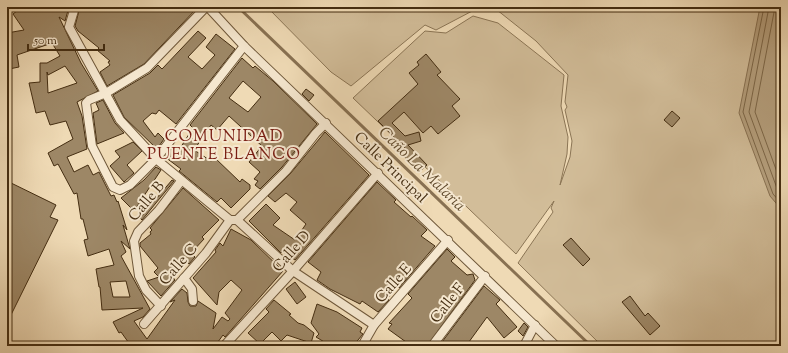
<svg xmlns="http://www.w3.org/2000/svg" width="788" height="353" font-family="'Sorts Mill Goudy',serif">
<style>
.green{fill:#d2bd99;stroke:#8b7555}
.water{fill:#b59f7d;stroke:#887152}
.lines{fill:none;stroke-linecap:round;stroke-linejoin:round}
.shore{stroke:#7c6647;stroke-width:1}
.stream{stroke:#887152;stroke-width:3}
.building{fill:#9d8766;stroke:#442d11;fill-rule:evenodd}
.minor-casing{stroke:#6f583a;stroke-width:10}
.minor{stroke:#f5e7cf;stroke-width:8}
.labels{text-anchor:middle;stroke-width:4;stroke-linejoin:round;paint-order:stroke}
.street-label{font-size:15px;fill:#442d11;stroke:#f5e7cf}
.neighbourhood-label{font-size:16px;letter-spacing:1px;fill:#7a1f14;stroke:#f5e7cf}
.water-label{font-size:16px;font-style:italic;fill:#604a2c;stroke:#f5e7cf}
</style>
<rect width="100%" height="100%" fill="#efdab5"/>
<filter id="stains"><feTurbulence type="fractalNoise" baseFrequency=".005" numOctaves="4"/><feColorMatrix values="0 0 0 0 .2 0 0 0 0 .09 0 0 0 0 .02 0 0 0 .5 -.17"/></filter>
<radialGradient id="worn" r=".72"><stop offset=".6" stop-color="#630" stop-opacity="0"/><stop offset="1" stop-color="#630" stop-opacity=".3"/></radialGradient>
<polygon class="green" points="267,7 781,7 781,346 602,346 518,263 553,212 551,208 554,201 516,254 353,98 425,31 446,33 473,16 498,23 564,75 561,106 568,137 567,154 560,185 570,157 572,141 565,110 567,107 565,102 568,75 536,41 497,10 476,9 436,30 425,25 351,86 331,72"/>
<polygon class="water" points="760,7 781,7 781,209 770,196 739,113"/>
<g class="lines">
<g class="shore">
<polyline points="764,7 743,112 773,194 781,203"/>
<polyline points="769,7 749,112 778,191 781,195"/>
<polyline points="775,7 755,112 781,183"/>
</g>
<polyline class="stream" points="238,7 591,346"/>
</g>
<g class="building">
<path d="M22,7H69L65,21L59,17L81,63L98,91L77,102L82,116L87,149L67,157L74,172L88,165L93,175L99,172L111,196L114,195L117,202L118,201L127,230L123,225L130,249L121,241L126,252L121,256L150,309L143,317L134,321L147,339L175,300L170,302L182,289L187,293L188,302L190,306H196L198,301L216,313L213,329L222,317L228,321L230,319L225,313L242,290L231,280L219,292L217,305L193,278L216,252L215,250L220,243L223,246L231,229L251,240L283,271L225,337L223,335L215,346H131L121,332L119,333L113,322L143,308L102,310L100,287H99L96,269L114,265L109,249L88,256L84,240L88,239L83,219H81L77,193L74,194L58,164L54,166L48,153L73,139L66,121L50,125L45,111L36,113L29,83L40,82V63H47L60,56L52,43L17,55L19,67L9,69L7,33L24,30L13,14ZM65,66L77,83L48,93L47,72L48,75ZM126,281L130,297H113L110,282Z"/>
<polygon points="80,7 198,7 144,64 107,86 100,72 110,65 108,62 110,61 97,50 99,48 78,31 75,26"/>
<polygon points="198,31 206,38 188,57 202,69 215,55 206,47 216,34 235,49 176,124 159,110 156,114 152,113 143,121 155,137 158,133 164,139 157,149 124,117 113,95 150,73 158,65 162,69"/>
<polygon points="426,54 441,72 437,75 460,99 452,106 460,116 438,134 431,126 423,133 404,112 392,123 405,136 419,132 421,141 408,145 427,165 419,172 400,152 407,145 403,146 378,121 418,84 409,73 419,65 417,62"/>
<path d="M242,58L253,68L255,66L273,81L317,124L282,167L260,189L255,185L258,181L254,179L260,172L249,162L262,146L229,116L217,130L211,125L194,150L211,161L215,158L240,182L242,179L250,185V189L231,208L221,198L217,202L179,171L181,169L165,157L171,149L177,153L193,128L190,125ZM243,81L261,97L248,112L229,98Z"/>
<polygon points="306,89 314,95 309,101 302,94"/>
<polygon points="103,100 115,123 124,133 97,144 93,113 99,110 96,103"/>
<polygon points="672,111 680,118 672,127 664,120"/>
<polygon points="325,132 369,175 295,260 282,251 281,253 249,221 266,204 280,218 273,225 295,240 306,224 290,210 297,202 286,193 275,202 268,196 290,174"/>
<polygon points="133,142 142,151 127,165 134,173 124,182 110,166 120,157 115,151"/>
<polygon points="156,167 161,170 134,211 121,198 144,180"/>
<polygon points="172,180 174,181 142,220 140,218"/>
<polygon points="7,181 56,205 50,217 58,220 7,323"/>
<polygon points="377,182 396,200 394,202 411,217 412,216 427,230 421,236 435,246 399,288 398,286 387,299 389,300 378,312 362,301 360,304 330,289 317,280 321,272 308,262"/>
<polygon points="183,188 219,220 202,237 204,239 191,253 195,257 189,264 185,261 171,275 175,280 161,296 147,281 159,277 154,272 158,268 140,246 140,243 151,234 150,232 152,230 150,228"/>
<polygon points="571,238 590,259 583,266 563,245"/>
<polygon points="447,249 455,257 451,261 467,275 473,274 475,280 427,346 403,346 406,342 388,329 392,324 389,323 412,298 408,294"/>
<polygon points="295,282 306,297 297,304 286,289"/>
<polygon points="484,286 500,300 496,304 517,327 504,338 487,317 466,346 439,346"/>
<polygon points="630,296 645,316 648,313 660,326 650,335 622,302"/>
<polygon points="274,300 291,314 289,315 298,323 304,325 314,333 311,343 287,335 281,341 272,332 260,344 248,333 269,312 266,309"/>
<polygon points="317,304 337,312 362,328 360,332 363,334 353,346 331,346 316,337 319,334 311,323"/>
<polygon points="524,323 528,327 523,336 518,331"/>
</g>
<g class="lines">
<defs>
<g id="minor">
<polyline points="75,7 69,27 120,120 156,159 230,220 237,220 293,271 374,325"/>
<polyline points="206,7 147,68 106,93 89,100 86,103 92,146 113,187 120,190 130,185 156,159 244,46"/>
<polyline points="208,7 244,46 556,346"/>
<polyline points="237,220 286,171 316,133 326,123"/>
<polyline points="184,278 192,289 193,301"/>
<polyline points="161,306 146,290 139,276 134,241 138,232 159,210 181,181"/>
<polyline points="144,324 206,253 230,220"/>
<polyline points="224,346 293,271 378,173"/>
<polyline points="362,346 374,325 448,240"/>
<polyline points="432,346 485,276"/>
<polyline points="524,346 535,325"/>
</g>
</defs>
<use href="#minor" class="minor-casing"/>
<use href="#minor" class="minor"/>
</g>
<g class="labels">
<g class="street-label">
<text transform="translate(391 167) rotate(44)" y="5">Calle Principal</text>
<text transform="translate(146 201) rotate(-50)" y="5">Calle B</text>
<text transform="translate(291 251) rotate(-49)" y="5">Calle D</text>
<text transform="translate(178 264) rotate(-49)" y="5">Calle C</text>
<text transform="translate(393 283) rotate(-49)" y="5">Calle E</text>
<text transform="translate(447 303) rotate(-52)" y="5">Calle F</text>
</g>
<g class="neighbourhood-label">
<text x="224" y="141">COMUNIDAD<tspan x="224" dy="18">PUENTE BLANCO</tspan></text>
</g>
<g class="water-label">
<text transform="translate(423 168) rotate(44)" y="6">Caño La Malaria</text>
</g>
</g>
<rect width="788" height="353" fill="none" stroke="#efdab5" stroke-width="24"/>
<rect x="8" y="8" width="772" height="337" fill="none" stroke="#442d11" stroke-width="2"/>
<rect x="12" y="12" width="764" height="329" fill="none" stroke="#442d11"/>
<path d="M28 44v6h76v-6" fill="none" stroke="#442d11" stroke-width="2"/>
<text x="34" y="44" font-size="12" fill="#442d11" stroke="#f5e7cf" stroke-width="3" paint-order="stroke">50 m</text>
<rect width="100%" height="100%" filter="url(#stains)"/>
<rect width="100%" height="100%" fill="url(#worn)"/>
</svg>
